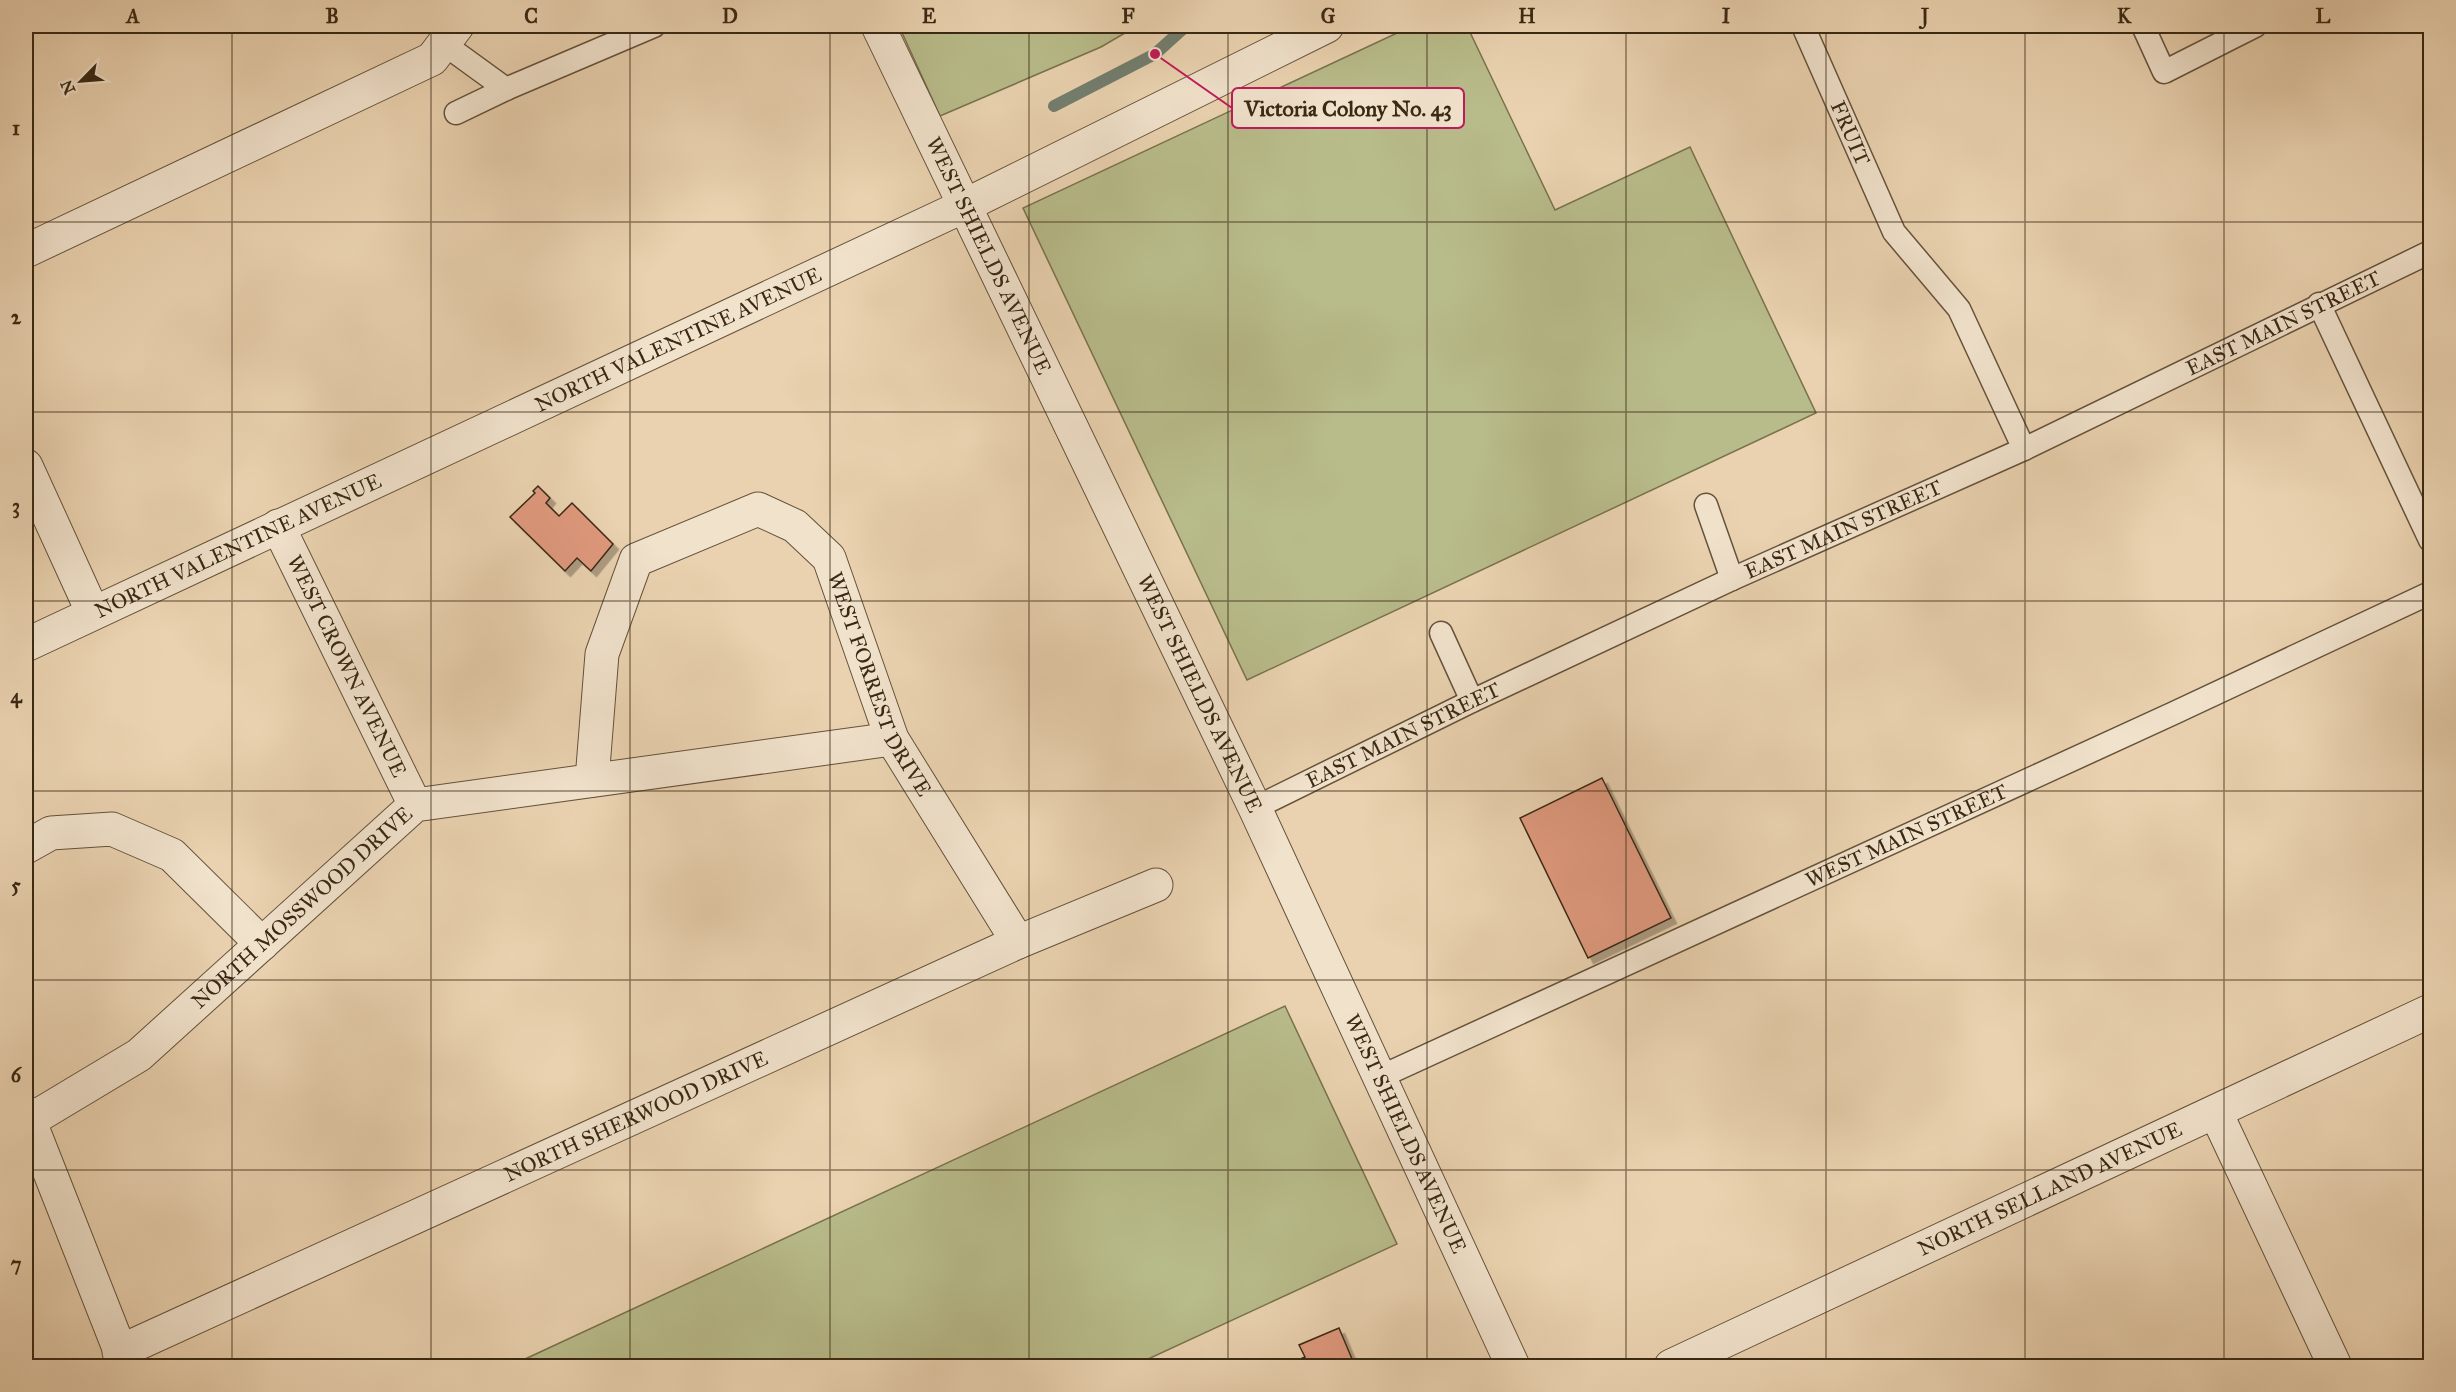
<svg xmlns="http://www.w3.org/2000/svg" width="2456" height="1392" font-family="'IM FELL Great Primer',serif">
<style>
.green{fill:#b8bb8a;stroke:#78724e;stroke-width:1.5}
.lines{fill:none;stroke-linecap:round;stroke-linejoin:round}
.stream{stroke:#727e6f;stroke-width:12}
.building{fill:#e0997e;stroke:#392813;stroke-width:1.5;filter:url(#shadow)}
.service-casing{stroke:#65523a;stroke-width:25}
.minor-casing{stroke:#65523a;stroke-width:35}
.tertiary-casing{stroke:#65523a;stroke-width:35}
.service{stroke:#f1e2cc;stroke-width:22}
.minor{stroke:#f1e2cc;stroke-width:33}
.tertiary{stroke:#f1e2cc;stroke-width:33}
.grid{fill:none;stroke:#392813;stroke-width:1.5;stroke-opacity:0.55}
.labels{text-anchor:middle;stroke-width:6;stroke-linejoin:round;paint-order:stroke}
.street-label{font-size:21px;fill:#392813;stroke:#f1e2cc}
.leader{fill:none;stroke:#c2185b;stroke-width:2}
.callout-dot{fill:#c2185b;stroke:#f1e2cc;stroke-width:2}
.callout{fill:#f1e2cc;stroke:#c2185b;stroke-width:2}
.callout-label{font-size:22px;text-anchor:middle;font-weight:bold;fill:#392813}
.neatline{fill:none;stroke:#392813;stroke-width:2}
.grid-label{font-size:20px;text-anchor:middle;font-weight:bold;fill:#392813}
</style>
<defs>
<filter id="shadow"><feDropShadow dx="5.5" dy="5.5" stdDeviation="0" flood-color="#0004"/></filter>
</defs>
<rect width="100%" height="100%" fill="#ead2b0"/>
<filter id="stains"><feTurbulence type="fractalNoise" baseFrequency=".00333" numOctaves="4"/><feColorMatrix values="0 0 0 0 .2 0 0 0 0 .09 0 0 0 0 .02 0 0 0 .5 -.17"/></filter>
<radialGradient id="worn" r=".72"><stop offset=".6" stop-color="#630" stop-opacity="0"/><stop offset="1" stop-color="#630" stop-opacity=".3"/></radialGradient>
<g class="green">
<polygon points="899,26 1137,26 1101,47 940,116"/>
<polygon points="1412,26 1467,26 1555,210 1690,147 1816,413 1247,680 1023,208"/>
<polygon points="1285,1006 1397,1244 1133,1366 510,1366"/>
</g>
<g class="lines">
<polyline class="stream" points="1054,106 1155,54 1186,26"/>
</g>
<g class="building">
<polygon points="538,486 550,498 546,503 559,516 572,503 613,544 591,571 577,558 565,571 510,517 535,493 533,491"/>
<polygon points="1602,778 1671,918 1588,958 1520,818"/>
<polygon points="1339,1328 1355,1366 1284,1366 1305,1357 1299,1345"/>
</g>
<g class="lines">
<defs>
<g id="service">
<path id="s1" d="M1803,26L1894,232L1959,309L2024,449"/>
<polyline points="2143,26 2164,72 2255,26"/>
<polyline points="444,44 506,89 654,26"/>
<polyline points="456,113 506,89"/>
<polyline points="2319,304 2430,540"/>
<polyline points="1706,505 1732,579"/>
<polyline points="1441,633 1472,701"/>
<path id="s2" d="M1255,808L1472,701L1732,579L2024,449L2430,252"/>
<path id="s3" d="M1380,1077L2174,713L2430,593"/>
</g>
<g id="minor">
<polyline points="26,251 432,59 457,26"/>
<polyline points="26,466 93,613"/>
<path id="s4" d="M278,526L415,805"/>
<path id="s5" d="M26,645L964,206L1327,26"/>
<path id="s6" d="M592,780L602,654L636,560L758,509L795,526L829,558L892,739L1018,942"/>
<polyline points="26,847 51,833 112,829 172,855 262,944"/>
<polyline points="26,1112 126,1366"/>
<polyline points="2216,1113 2335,1366"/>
<path id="s7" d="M29,1121L139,1055L415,805L892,739"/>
<path id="s8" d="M119,1352L1018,942L1156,885"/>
<path id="s9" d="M1671,1366L2430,1011"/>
</g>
<g id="tertiary">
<path id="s10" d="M878,26L1255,808L1513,1366"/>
</g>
</defs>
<use href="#service" class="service-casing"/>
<use href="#minor" class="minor-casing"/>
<use href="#tertiary" class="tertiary-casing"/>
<use href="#service" class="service"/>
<use href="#minor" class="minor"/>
<use href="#tertiary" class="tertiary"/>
</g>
<path class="grid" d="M232,26V1366M431,26V1366M630,26V1366M830,26V1366M1029,26V1366M1228,26V1366M1427,26V1366M1626,26V1366M1826,26V1366M2025,26V1366M2224,26V1366M26,222H2430M26,412H2430M26,601H2430M26,791H2430M26,980H2430M26,1170H2430"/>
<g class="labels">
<g class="street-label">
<text dy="7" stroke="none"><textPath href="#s1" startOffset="117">FRUIT</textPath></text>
<text dy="7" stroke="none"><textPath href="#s10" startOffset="255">WEST SHIELDS AVENUE</textPath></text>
<text dy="7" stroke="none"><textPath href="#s2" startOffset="1137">EAST MAIN STREET</textPath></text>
<text dy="7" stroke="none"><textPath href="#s5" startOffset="720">NORTH VALENTINE AVENUE</textPath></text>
<text dy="7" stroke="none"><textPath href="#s2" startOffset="651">EAST MAIN STREET</textPath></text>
<text dy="7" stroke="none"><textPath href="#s5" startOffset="234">NORTH VALENTINE AVENUE</textPath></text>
<text dy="7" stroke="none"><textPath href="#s4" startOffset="156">WEST CROWN AVENUE</textPath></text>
<text dy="7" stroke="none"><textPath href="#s6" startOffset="582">WEST FORREST DRIVE</textPath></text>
<text dy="7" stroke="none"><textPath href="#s10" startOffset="741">WEST SHIELDS AVENUE</textPath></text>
<text dy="7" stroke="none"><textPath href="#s2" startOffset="165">EAST MAIN STREET</textPath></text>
<text dy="7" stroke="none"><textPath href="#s3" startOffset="579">WEST MAIN STREET</textPath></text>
<text dy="7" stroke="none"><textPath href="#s7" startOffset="348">NORTH MOSSWOOD DRIVE</textPath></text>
<text dy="7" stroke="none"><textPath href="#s8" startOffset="568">NORTH SHERWOOD DRIVE</textPath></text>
<text dy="7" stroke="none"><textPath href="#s10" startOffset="1227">WEST SHIELDS AVENUE</textPath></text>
<text dy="7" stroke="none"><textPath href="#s9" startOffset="418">NORTH SELLAND AVENUE</textPath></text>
</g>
</g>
<path class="leader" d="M1155 54L1232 108"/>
<circle class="callout-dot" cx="1155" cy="54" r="6"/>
<rect class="callout" x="1232" y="88" width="232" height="40" rx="6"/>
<g class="callout-label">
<text x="1348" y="116">Victoria Colony No. 43</text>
</g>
<rect width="2456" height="1392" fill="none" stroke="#ead2b0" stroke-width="66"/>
<g transform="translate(81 81) rotate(245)" stroke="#f1e2cc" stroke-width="4.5" paint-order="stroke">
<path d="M0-4.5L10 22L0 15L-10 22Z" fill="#392813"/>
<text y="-9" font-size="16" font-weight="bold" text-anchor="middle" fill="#392813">N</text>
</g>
<rect x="33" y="33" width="2390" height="1326" class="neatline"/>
<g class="grid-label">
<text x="133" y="23">A</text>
<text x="332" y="23">B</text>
<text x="531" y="23">C</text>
<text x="730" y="23">D</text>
<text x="929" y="23">E</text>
<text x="1128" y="23">F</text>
<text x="1328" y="23">G</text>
<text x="1527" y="23">H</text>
<text x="1726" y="23">I</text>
<text x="1925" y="23">J</text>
<text x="2124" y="23">K</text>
<text x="2323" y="23">L</text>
<text x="16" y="135">1</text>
<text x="16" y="324">2</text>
<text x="16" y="513">3</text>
<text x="16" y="703">4</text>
<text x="16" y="892">5</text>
<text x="16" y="1082">6</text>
<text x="16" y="1271">7</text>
</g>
<rect width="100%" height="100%" filter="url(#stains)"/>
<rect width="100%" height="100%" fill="url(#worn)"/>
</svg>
